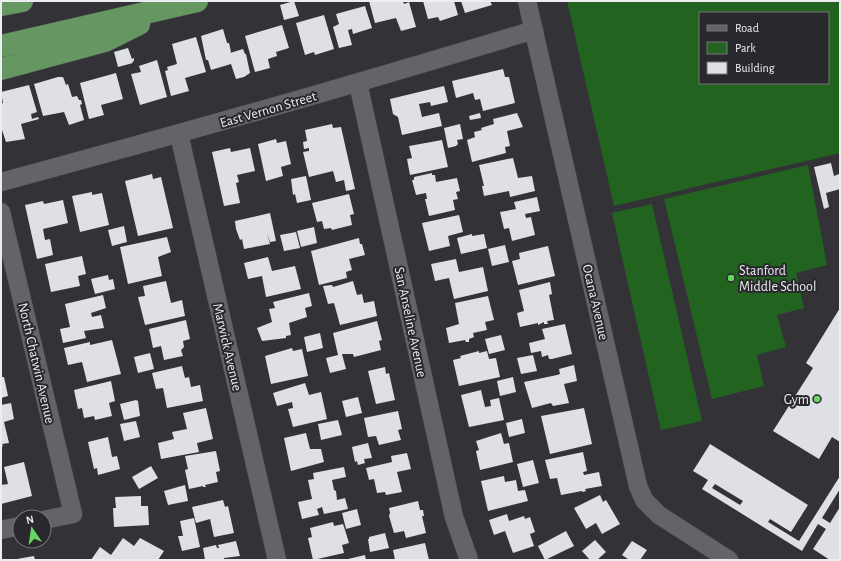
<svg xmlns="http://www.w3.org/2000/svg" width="841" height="561" font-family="'Alegreya Sans',sans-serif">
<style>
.green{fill:#236320;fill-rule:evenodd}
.building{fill:#dfe0e6;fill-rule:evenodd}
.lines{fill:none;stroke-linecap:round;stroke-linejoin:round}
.minor-casing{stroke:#505155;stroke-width:19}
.motorway-casing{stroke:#505155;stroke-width:23}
.minor{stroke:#636469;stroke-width:18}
.motorway{stroke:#659761;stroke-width:22}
.poi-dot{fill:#69d364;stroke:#28282d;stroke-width:1.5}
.labels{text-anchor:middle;stroke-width:4;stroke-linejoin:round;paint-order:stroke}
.street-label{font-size:14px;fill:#ecedf0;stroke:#28282d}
.poi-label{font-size:14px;fill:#ecedf0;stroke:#28282d;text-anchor:start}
</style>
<rect width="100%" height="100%" fill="#323237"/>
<g class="green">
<path d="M567,1H840V153L614,206ZM700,13H828V83H700Z"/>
<polygon points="808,165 827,265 796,273 804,308 777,315 786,347 757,355 764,386 712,399 664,199"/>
<polygon points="652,204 702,421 661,430 612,213"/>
</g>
<g class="building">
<polygon points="294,1 299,16 284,20 280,5"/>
<polygon points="369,1 403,1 404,4 409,2 416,27 401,31 396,18 375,23"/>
<polygon points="423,1 454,1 458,15 440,21 438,17 428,19"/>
<polygon points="461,1 490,1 492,5 465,13"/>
<polygon points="365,6 372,28 353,34 352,29 348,30 352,45 339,48 333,27 339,24 336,14"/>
<polygon points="324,15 334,49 315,55 314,52 305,55 296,23"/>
<polygon points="282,25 289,48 276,52 277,56 268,59 270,68 255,72 245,36"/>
<polygon points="223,29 227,43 229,43 231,52 230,53 243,49 245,54 246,54 250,73 244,77 236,79 231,64 211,70 208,60 206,60 201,36"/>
<polygon points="196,37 206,72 185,78 189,91 171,96 165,71 168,70 167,67 177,64 172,44"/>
<polygon points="128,48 132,59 134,58 134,61 132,62 133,63 118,67 114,52"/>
<polygon points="157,60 167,97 140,105 131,74 141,72 139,66"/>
<polygon points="503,69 505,77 509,77 515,103 483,111 480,99 475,100 473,93 456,98 452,81"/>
<polygon points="116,73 123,99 101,105 104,115 89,119 80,83"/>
<polygon points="58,77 63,77 66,85 68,84 72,97 77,96 79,100 81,100 82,104 80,105 84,120 69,125 64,112 43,116 34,84"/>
<polygon points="29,85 37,112 31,114 32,119 38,117 39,119 21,124 25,139 6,142 1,127 1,104 3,103 1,92"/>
<polygon points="444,86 448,102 431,106 430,102 419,104 422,117 439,113 442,126 402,135 398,117 393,114 390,99"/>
<polygon points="480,113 481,118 470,120 469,116"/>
<polygon points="517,113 523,127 507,131 510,146 505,147 506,153 472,162 467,140 475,137 474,132 482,130 481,128 494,124 493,119"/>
<polygon points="332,124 333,128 341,127 355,189 346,191 344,180 336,182 333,171 309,177 303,152 309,151 309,148 304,149 303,142 307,141 305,130"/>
<polygon points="460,124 463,139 457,140 458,144 456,146 448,148 444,128"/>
<polygon points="276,139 277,143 286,141 291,164 281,167 283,176 266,181 258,144"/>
<polygon points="442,140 448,167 410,175 407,159 412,158 409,146"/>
<polygon points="230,148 231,152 250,148 255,171 237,175 239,182 236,183 240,203 224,206 212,152"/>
<polygon points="513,158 518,178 532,176 535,191 510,197 509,191 484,196 482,186 484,186 479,165"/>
<polygon points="831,163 834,176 839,174 840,189 826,193 829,207 824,209 814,167"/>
<polygon points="432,173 432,175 435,175 436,182 457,178 460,191 456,192 458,199 453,200 455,210 429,216 425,199 427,199 426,193 416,195 412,180 414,180 414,177"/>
<polygon points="152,174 153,179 161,177 173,228 138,236 125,181"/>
<polygon points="306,176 311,200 297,203 295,194 293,195 291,179"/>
<polygon points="92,192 92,195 102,193 109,225 80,232 72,196"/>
<polygon points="349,194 354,214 350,215 352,225 332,230 331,228 324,229 322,221 317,222 312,203"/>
<polygon points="537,197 540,211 525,214 526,218 531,217 535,235 512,241 509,228 504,229 500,212 516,209 514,202"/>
<polygon points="63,200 68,223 43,229 45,240 50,239 53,255 37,259 25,205 43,201 44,204"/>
<polygon points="270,213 276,241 270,242 267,233 270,244 244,249 242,239 240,240 236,229 235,221"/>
<polygon points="459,215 463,232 448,236 450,246 429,251 422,223"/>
<polygon points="124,226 127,242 112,246 108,230"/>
<polygon points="314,227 317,243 301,247 297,231"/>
<polygon points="296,232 300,248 284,251 280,235"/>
<polygon points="472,234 472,236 484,234 487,248 461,254 457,238"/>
<polygon points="167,237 171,252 158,257 162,276 128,284 120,247"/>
<polygon points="359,238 360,244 362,244 365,255 349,259 352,270 346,272 347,278 319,285 311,251"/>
<polygon points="505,245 509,262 492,266 488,249"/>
<polygon points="548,246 555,276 518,285 512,261 520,259 519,253"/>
<polygon points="82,256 86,274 78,276 80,286 51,292 45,264"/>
<polygon points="268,257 272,271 295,266 301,289 266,297 262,276 248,279 244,263"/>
<polygon points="456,259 459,272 483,267 488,291 454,299 449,278 435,281 431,264"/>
<polygon points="108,275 109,280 113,279 115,289 95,294 91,279"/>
<polygon points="166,281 171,303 182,300 185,316 145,325 138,297 145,296 143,286"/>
<polygon points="353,281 357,295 362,294 364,303 374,301 377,316 340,325 334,303 328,304 323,286 332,285 333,287"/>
<polygon points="550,282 552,294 549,295 554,320 547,321 548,324 544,324 544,322 538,325 538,323 520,327 517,313 524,311 519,290"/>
<polygon points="309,293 312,306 305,308 307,317 289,323 291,335 286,336 286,338 262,341 257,328 272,322 269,309 275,308 273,302"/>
<polygon points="103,295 106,308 91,313 92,317 101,315 104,328 84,331 86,338 63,343 60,329 70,327 65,304"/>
<polygon points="488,296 494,320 485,322 487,330 473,333 474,337 469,339 469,342 466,342 465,340 449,343 446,328 459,324 455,303"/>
<polygon points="840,308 840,442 832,437 819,459 773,431 813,368 806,363"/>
<polygon points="186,320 190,339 183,341 184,347 181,350 183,356 164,360 161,346 153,348 149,329"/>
<polygon points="377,321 382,340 379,341 381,350 354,357 353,354 342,354 346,369 330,373 326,358 338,355 333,333"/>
<polygon points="565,324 572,354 552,359 549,359 548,355 542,357 541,351 531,353 529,343 545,339 542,329"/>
<polygon points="320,333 323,348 307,352 304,337"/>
<polygon points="501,335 505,350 489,354 485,339"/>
<polygon points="112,340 121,374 87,382 82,362 68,365 64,348 90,342 90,345"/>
<polygon points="292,348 293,351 302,349 308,376 271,384 265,356"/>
<polygon points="479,351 479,353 487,351 489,359 496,358 500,377 459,386 453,360 461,358 460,356"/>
<polygon points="150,353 154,369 138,373 134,357"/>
<polygon points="533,355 537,371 521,374 517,358"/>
<polygon points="574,365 577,381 564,384 569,403 553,406 551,403 532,408 524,382 557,375 560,374 559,369"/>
<polygon points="182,366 185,378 189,377 191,387 200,385 203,401 167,408 163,388 156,389 152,373"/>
<polygon points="385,367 386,374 389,373 395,400 376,404 368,371"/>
<polygon points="1,377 4,377 8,396 1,398"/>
<polygon points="513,377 516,392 500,396 497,381"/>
<polygon points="111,381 115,401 109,403 112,416 95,420 94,416 84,418 82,408 78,409 74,390"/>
<polygon points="305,383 309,395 321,392 327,419 293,427 288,409 293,408 292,402 277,406 273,393"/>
<polygon points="481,390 485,407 491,406 490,400 499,398 504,420 469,427 461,395"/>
<polygon points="358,397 362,413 346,417 342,401"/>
<polygon points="136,400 138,401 140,416 124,420 120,404"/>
<polygon points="11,403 14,419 4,422 9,443 2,444 3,446 1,447 1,405"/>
<polygon points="206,408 213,439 197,443 199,452 161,459 158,443 174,439 172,432 187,429 183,413"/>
<polygon points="584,408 592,444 550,454 541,416"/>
<polygon points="398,411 402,429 398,430 401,440 379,445 376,436 368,437 364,418"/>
<polygon points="522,419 525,433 509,437 506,423"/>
<polygon points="338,420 342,435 321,440 318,424"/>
<polygon points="136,421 140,437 124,441 120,424"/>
<polygon points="306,433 310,449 321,449 324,462 291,471 284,438"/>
<polygon points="501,433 504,444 509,443 513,462 480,470 476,451 479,450 476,441"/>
<polygon points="108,437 112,457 117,456 120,469 98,475 97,468 94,469 88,442"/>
<polygon points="368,443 372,458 364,459 365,463 358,465 357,461 355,462 352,447"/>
<path d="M710,444L808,505L791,532L770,519L768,522L799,541L840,476V489L822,518L830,523L840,507V560H830L813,549L826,529L818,524L802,551L702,489L708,480L693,471ZM715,484L743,501L740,505L712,488Z"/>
<polygon points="216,451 220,471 216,472 218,482 205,485 206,487 203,487 203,486 189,489 185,470 188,469 185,456"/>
<polygon points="583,452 587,471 583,472 584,475 599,472 602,486 585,489 586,491 583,492 582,491 561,495 557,478 550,479 545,460"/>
<polygon points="407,453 411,469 397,472 402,492 386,495 385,492 377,493 374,479 369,480 366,468 392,462 391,456"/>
<polygon points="533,460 539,483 523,487 517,464"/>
<polygon points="24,462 32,496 1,504 1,485 8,484 4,467"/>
<polygon points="151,466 158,478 139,489 132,477"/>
<polygon points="344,467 346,477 332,480 334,490 336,491 337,500 345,498 348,509 324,514 322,507 317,509 319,515 302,519 298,502 312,499 308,480 314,479 313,473"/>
<polygon points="504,476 505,482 516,480 518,491 525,490 528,501 488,511 481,481"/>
<polygon points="185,485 188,501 168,505 164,491"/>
<polygon points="600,495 603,502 606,500 620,524 602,534 596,523 586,529 574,508"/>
<polygon points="141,496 141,506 148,506 149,525 114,527 113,508 116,508 115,497"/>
<polygon points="223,500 225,507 228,506 234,533 214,537 210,519 196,523 192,507"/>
<polygon points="418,501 420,510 423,510 424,516 422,516 426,533 406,538 404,531 394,533 389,516 390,513 389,508"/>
<polygon points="357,509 361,525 346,529 342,513"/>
<polygon points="507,514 509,521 524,516 525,519 530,517 535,532 530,534 534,546 513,553 505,531 494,535 489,520"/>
<polygon points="194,518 200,547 182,551 178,536 183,536 180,521"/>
<polygon points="333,522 334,526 343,524 345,530 349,543 342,545 344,553 313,560 308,538 312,537 310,528"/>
<polygon points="566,531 574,546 545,560 538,546"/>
<polygon points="385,533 389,548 370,552 368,539 369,539 369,537"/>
<polygon points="123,538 134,546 140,538 164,551 158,560 91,560 100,547 111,555"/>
<polygon points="595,540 606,552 597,560 590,560 582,551"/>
<polygon points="236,541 240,556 224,558 224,560 205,560 203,548 216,545 217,548 219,548 218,545"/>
<polygon points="632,541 647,550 640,560 627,560 628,559 622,555"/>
<polygon points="425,543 429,560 395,560 393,550"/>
<polygon points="365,555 366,560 348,560 348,559"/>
<polygon points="34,556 35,560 17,560 17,559"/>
</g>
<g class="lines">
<defs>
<g id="minor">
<polyline points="527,1 638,486 644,500 659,515 729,560"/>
<polyline points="358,83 454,517 469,560"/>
<polyline points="179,134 277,560"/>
<path d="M1,182C180,134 357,84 534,30"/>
<polyline points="1,212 73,514 44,520"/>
<polyline points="1,530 20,526"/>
</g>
<g id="motorway">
<polyline points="1,5 22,1"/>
<polyline points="1,46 197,1"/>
<polyline points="1,69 105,41 139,24"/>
</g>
</defs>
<use href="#minor" class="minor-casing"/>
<use href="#motorway" class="motorway-casing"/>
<use href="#minor" class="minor"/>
<use href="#motorway" class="motorway"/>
</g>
<g class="poi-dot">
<circle cx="731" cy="278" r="4"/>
<circle cx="817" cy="399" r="4"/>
</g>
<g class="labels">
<g class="street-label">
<text transform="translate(268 109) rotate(-16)" y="5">East Vernon Street</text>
<text transform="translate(596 302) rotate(77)" y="5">Ocana Avenue</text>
<text transform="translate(411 322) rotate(78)" y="5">San Anseline Avenue</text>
<text transform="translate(228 347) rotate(77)" y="5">Marwick Avenue</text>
<text transform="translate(37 363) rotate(77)" y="5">North Chatwin Avenue</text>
</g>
<g class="poi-label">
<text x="739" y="275">Stanford<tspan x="739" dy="16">Middle School</tspan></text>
<text x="809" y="404" text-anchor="end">Gym</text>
</g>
</g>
<rect width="841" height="561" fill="none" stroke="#ecedf0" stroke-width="4"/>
<rect x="699" y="12" width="130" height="72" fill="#28282d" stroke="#76777b"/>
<rect x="707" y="25" width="20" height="6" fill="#636469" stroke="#76777b"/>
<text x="735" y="32" font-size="12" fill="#ecedf0">Road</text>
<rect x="707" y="42" width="20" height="12" fill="#236320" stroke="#76777b"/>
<text x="735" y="52" font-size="12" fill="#ecedf0">Park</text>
<rect x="707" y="62" width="20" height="12" fill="#dfe0e6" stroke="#76777b"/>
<text x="735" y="72" font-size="12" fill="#ecedf0">Building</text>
<g transform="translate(32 529) rotate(347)"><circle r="19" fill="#28282d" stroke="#76777b"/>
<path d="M0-3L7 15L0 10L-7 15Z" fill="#69d364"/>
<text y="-6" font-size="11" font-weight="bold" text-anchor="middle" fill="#ecedf0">N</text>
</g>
</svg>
